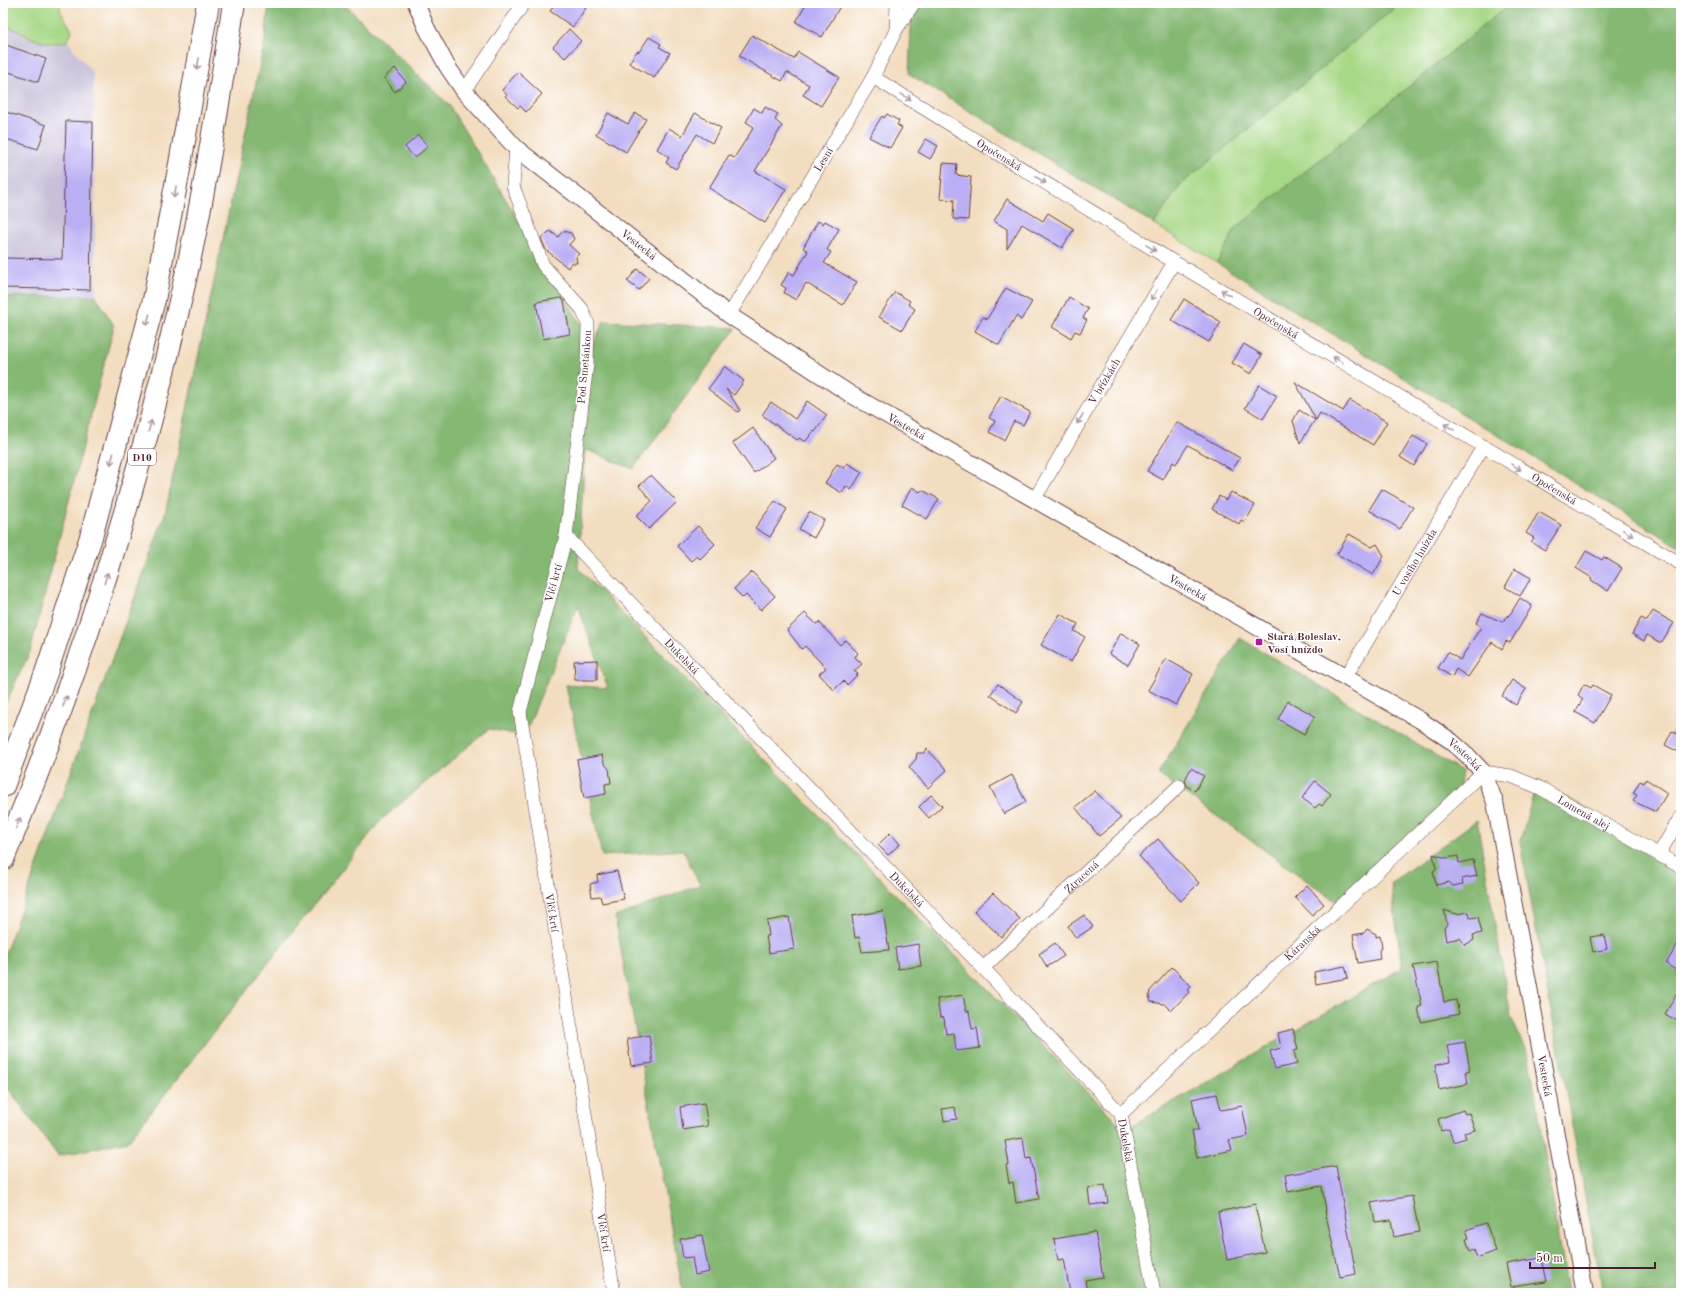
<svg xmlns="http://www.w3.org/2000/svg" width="1684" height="1296" font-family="'Old Standard TT',serif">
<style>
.industrial{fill:#c7c0d9}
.green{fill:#a7d886;stroke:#787c58}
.forest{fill:#85b873;stroke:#686c4f}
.building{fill:#baaef4}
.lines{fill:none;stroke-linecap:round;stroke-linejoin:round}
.minor-casing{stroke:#633c41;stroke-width:14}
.tertiary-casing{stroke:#633c41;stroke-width:18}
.motorway-casing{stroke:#633c41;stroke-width:24}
.minor{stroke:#fff;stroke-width:13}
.tertiary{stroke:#fff;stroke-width:16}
.motorway{stroke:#fff;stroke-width:22}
.oneway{stroke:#ae9aa0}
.poi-dot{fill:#b5179e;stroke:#fff;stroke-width:1.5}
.labels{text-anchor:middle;stroke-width:3;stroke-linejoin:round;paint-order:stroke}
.shield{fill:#fff;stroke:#80626b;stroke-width:1}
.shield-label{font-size:10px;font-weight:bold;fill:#4a1f2b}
.street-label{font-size:11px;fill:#4a1f2b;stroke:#fff}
.poi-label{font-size:11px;font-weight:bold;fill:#4a1f2b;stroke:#fff;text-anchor:start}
</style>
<rect width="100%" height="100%" fill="#fff"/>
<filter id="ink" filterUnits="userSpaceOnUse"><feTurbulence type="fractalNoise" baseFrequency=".025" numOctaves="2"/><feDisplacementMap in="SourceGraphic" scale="8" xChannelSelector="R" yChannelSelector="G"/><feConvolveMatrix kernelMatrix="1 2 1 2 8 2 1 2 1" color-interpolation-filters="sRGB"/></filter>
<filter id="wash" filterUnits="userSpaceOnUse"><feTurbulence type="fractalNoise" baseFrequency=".012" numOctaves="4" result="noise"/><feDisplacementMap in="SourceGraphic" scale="16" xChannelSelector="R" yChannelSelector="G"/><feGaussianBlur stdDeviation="0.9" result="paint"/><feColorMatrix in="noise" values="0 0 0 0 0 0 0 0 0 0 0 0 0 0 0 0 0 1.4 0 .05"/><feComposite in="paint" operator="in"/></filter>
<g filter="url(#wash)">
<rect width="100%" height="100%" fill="#f3ddc0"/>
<polygon class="industrial" points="3,25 37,41 53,45 67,41 93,73 96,296 3,297"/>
<g class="green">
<path d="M3,3H60V10L72,31L67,41C38,49 29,33 3,25Z"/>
<polygon points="1401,3 1511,3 1236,228 1217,263 1154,224 1181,184"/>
</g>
<g class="forest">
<polygon points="269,3 343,3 449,105 582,326 581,369 604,321 736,328 633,469 585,449 578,568 1125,1130 1402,968 1391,883 1477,820 1511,1017 1529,1058 1568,1291 1554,1293 683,1293 615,917 700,885 683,850 602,856 566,685 608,688 578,606 524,736 489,729 382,819 128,1141 58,1156 3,1081 3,959 165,514 265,40"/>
<polygon points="912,3 1401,3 1181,184 1154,224 909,74"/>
<polygon points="1511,3 1681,3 1681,548 1217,263 1236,228"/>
<polygon points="96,296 114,326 30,652 3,709 3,297"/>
<polygon points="1240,638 1462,771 1459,793 1338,903 1158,774"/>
<polygon points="1537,781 1681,862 1681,1293 1603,1293 1520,842"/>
</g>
<g id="blocks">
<g class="building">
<polygon points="556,3 589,3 573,27 550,11"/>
<polygon points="807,3 842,3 822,37 796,22"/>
<polygon points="569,29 581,41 565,58 553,47"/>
<polygon points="752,35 794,59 798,52 839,77 821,106 803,95 809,85 787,72 782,81 739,56"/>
<polygon points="649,37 661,44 659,47 670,53 654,78 629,63 637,51 639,52"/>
<polygon points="3,44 46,59 38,82 3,70"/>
<polygon points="395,68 406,82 395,92 384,78"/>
<polygon points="518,72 542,94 526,112 520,106 518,108 505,96 507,95 502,90"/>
<polygon points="765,107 778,114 775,120 782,126 755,171 786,189 765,223 709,188 729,155 734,158 754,127 746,122 754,108 762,113"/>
<polygon points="3,111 46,125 38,149 3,138"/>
<polygon points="608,113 628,124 635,113 646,119 626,152 596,134"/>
<polygon points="695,113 721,128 712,143 697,134 676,169 666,163 669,157 657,149 669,128 682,136"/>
<polygon points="887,114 899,121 897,125 902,128 890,148 869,137 882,116 884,118"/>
<polygon points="66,121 93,122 90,290 3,288 3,258 62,259"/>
<polygon points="418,135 428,146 415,158 405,147"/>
<polygon points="926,139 938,146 930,159 918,152"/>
<polygon points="943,163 957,164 956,175 971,177 968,220 953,219 954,200 940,199"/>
<polygon points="1007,199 1043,221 1048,213 1074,229 1062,248 1022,224 1007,249 1007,229 994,221"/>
<polygon points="818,221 823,224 825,221 839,229 827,250 831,252 824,263 857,282 843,305 806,283 796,300 784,293 786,288 781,285 789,272 794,275 808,251 803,248"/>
<polygon points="550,231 558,237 563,231 571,233 574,239 569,245 579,254 576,257 577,263 571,263 568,268 546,250 541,238"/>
<polygon points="637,269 649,278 639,290 627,281"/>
<polygon points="1006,288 1032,302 1021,320 1016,316 999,345 975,331 983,317 987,319"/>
<polygon points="895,292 910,301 908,304 915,309 902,330 879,317"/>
<polygon points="1069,297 1088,309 1083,318 1087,320 1080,333 1075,331 1071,338 1052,327"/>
<polygon points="561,298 564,301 570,334 543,339 536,302"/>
<polygon points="1184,299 1221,322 1209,342 1171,320"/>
<polygon points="1244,344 1262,355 1251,374 1232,363"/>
<polygon points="725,366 744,381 734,395 726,389 740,410 738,412 708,389"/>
<polygon points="1295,382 1343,411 1350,400 1387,422 1373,445 1320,413 1316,420"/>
<polygon points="1259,385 1277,396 1263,419 1245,408"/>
<polygon points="1001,396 1030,412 1023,425 1014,421 1004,440 989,432 995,421 989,418"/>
<polygon points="807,401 827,415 815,432 814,431 805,442 799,438 797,440 762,415 771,402 795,419"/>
<polygon points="1299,410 1315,420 1300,443 1293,421"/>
<polygon points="1177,422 1240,458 1232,470 1188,445 1176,464 1173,462 1163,480 1147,471"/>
<polygon points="753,428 774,458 754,473 733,443"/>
<polygon points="1413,436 1427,444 1414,466 1400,457"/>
<polygon points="847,463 862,472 851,490 846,486 842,493 825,483 837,464 844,468"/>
<polygon points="651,475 677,502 649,529 636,516 652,501 639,486"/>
<polygon points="912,487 920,492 922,490 939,499 927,519 902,505"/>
<polygon points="1382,489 1413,507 1400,529 1369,510"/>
<polygon points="1231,492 1255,505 1245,522 1241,520 1239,524 1212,509 1219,496 1226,500"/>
<polygon points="775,501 787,509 770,537 755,528"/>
<polygon points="809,512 824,520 814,538 799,529"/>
<polygon points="1539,512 1561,525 1545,550 1531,542 1534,538 1526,533"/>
<polygon points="698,526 715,544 700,559 697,556 691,561 677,546"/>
<polygon points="1349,534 1372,547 1377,544 1384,556 1373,575 1337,554"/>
<polygon points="1586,551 1602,560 1604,557 1622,568 1608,591 1591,580 1592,578 1576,568"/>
<polygon points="1515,569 1531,578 1520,596 1505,587"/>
<polygon points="752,572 775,596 761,610 746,595 743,598 734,589"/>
<polygon points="1520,598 1532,606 1510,643 1506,641 1502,649 1492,642 1468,677 1456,669 1452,677 1438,668 1448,652 1460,660 1481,627 1476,623 1482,613 1502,622 1511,613"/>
<polygon points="1653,611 1674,623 1661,643 1647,635 1644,641 1632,634 1641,618 1647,621"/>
<polygon points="805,613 816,624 819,622 840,645 845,640 858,653 855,657 862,664 854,671 858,674 847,685 843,681 834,690 819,674 826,668 805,646 802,649 787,630"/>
<polygon points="1060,614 1078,624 1074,631 1085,637 1071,662 1041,645"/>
<polygon points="1121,633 1140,644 1128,665 1109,654"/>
<polygon points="1166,659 1193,674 1176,705 1148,690"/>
<polygon points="597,660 597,680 575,680 574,661"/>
<polygon points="1512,680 1526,689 1516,705 1502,696"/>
<polygon points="998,684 1023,702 1016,713 990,695"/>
<polygon points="1584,684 1591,688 1593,685 1611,695 1595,723 1575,712 1583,699 1578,695"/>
<polygon points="1288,701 1315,716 1304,734 1278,719"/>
<polygon points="1672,731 1681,736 1681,753 1665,745"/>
<polygon points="927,749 947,770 928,788 909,767 916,759 917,753 924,753"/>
<polygon points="602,755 604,763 609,769 611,783 605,784 606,794 584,798 577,760"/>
<polygon points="1191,768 1204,776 1195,791 1187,786 1185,780"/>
<polygon points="1012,775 1026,802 1004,814 990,787"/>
<polygon points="1646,779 1667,793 1656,812 1633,801 1637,795 1633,793 1640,781 1644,783"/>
<polygon points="1315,781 1331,794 1322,806 1319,804 1315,808 1302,798"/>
<polygon points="1095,791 1121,818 1099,836 1075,807"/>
<polygon points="931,795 942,806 929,818 919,807"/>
<polygon points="890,833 900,844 888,855 878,845"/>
<polygon points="1158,839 1199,883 1181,901 1139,856"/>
<polygon points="1433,854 1446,858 1458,856 1459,863 1473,860 1477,876 1462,879 1463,884 1453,886 1449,882 1436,885 1433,871 1436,869"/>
<polygon points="617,871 624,899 602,903 600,896 592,897 590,884 598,882 597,875"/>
<polygon points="1307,885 1324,904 1312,915 1295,897"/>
<polygon points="993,893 1020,919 1001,937 974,911"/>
<polygon points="1444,910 1456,914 1469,912 1470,918 1478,917 1482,933 1473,935 1474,940 1465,945 1460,938 1446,941 1444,928 1447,924"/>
<polygon points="883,911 889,950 862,952 859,937 855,938 852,916"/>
<polygon points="1084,915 1093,927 1076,938 1068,926"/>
<polygon points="789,917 794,949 769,953 766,936 769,936 767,921"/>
<polygon points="1367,929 1376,934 1376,937 1380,936 1382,947 1379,951 1380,959 1358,963 1353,935 1364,933"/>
<polygon points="1604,935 1607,949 1593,952 1590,937"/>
<polygon points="1681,938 1681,973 1666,964"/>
<polygon points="1055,943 1064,956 1047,967 1039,954"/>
<polygon points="918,944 921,966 898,969 895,948"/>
<polygon points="1437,962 1444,1002 1456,1000 1459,1014 1421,1022 1418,1007 1422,1006 1413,966"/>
<polygon points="1345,966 1348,978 1316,984 1314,972"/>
<polygon points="1172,967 1191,986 1187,990 1189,992 1171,1011 1164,1004 1151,1002 1149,996 1150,991"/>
<polygon points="1681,986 1681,1023 1665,1014"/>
<polygon points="963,995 966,1011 969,1011 972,1029 977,1028 980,1048 956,1051 954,1033 946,1034 944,1018 940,1017 937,999"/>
<polygon points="1293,1029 1298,1050 1294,1051 1297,1064 1275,1069 1270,1051 1281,1048 1278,1033"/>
<polygon points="649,1035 653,1063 631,1066 627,1039"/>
<polygon points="1465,1042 1470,1070 1466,1071 1468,1084 1439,1090 1435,1065 1450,1062 1447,1045"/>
<polygon points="1217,1094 1221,1110 1242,1106 1248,1136 1229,1140 1232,1150 1197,1158 1192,1130 1198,1130 1192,1099"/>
<polygon points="704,1103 708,1126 683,1130 680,1107"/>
<polygon points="955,1107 957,1119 944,1121 942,1109"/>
<polygon points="1463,1110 1465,1114 1469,1113 1475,1130 1464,1133 1466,1138 1453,1142 1449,1129 1441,1131 1438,1119"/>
<polygon points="1023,1138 1026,1159 1031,1158 1039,1199 1016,1203 1013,1182 1009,1183 1006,1165 1009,1164 1005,1141"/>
<polygon points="1336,1166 1356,1274 1340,1277 1325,1211 1326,1211 1322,1186 1288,1192 1285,1175"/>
<polygon points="1105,1185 1108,1203 1090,1205 1088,1188"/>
<polygon points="1412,1196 1419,1232 1394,1237 1391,1220 1375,1222 1371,1203"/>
<polygon points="1255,1204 1265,1252 1227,1260 1218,1212"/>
<polygon points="1486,1223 1496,1251 1477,1258 1474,1250 1470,1251 1466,1239 1469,1238 1466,1230"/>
<polygon points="1095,1232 1103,1277 1085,1280 1087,1293 1070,1293 1064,1259 1058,1260 1054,1239"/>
<polygon points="702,1235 709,1272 695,1275 692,1257 683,1258 680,1239"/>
<polygon points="1541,1258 1546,1282 1511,1287 1506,1264"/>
</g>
</g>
</g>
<g filter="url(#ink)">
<use href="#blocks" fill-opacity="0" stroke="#633c41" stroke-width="1"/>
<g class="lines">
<defs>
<g id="minor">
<polyline points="896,30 897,3"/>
<path id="s1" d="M873,77L1174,262L1681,564"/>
<polyline points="464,91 524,3"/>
<path id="s2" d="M516,148L513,186L543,265L582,309L588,324L587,364L566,536L520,712L614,1293"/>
<path id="s3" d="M729,315L873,77L896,30L914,3"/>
<path id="s4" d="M1034,500L1174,262"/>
<path id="s5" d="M566,536L983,968L1121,1114L1154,1293"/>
<path id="s6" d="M1345,678L1483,447"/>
<polyline points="1659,854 1681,816"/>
<path id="s7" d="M983,968L1179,786"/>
<path id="s8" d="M1121,1114L1483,772L1511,776L1540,788L1681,867"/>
</g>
<g id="tertiary">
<path id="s9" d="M416,3L426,27L447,66L464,91L516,148L729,315L850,394L1420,720L1451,741L1467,755L1483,772L1495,802L1585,1293"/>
</g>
<g id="motorway">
<polyline points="3,786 46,673 91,537 154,300 180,164 208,3"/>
<path d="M3,859C78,679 135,496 179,306C203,206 218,104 234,3"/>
</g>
</defs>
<use href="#minor" class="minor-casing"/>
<use href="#tertiary" class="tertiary-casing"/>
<use href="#motorway" class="motorway-casing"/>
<use href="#minor" class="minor"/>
<use href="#tertiary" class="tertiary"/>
<use href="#motorway" class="motorway"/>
</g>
<defs><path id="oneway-shaft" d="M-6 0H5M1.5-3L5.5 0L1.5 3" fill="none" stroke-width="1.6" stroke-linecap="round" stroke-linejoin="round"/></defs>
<g class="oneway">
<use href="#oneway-shaft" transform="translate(198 64) rotate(100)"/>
<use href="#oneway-shaft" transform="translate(906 97) rotate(32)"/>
<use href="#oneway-shaft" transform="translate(1041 180) rotate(32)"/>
<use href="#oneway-shaft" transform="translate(175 192) rotate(101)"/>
<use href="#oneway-shaft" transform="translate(1151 248) rotate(32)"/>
<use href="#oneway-shaft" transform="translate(1226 293) rotate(-149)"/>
<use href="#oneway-shaft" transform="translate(1154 295) rotate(121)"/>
<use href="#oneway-shaft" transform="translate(148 320) rotate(105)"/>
<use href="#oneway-shaft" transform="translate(1338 360) rotate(-149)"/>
<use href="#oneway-shaft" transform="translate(1080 419) rotate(121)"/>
<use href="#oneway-shaft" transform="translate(150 426) rotate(-75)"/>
<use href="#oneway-shaft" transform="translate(1449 427) rotate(-149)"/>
<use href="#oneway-shaft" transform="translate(112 459) rotate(105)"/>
<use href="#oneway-shaft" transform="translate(1516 467) rotate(31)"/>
<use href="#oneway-shaft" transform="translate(1628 533) rotate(31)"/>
<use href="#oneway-shaft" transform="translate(106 578) rotate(-72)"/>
<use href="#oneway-shaft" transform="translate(65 701) rotate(-70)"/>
<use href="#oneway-shaft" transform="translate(18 823) rotate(-67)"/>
</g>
</g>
<rect class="poi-dot" x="1255" y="638" width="8" height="8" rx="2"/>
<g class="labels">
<rect class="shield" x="128" y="449" width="28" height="16" rx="3"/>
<g class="shield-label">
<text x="142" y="461">D10</text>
</g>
<g class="street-label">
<text dy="4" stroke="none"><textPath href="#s1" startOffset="148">Opočenská</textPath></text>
<text dy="4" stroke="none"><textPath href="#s3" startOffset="182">Lesní</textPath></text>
<text dy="4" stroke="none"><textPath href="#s9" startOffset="334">Vestecká</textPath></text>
<text dy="4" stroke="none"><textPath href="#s1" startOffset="472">Opočenská</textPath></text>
<text transform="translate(584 367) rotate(-85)" y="4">Pod Smetánkou</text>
<text dy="4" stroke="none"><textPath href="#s4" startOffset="138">V břízkách</textPath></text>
<text dy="4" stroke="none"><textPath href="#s9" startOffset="658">Vestecká</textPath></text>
<text dy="4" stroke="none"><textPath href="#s1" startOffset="796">Opočenská</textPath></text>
<text dy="4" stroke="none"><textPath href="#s6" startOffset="135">U vosího hnízda</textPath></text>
<text transform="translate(553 583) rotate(-75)" y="4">Vlčí krtí</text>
<text dy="4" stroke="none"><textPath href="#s9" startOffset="982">Vestecká</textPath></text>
<text dy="4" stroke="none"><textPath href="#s5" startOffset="167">Dukelská</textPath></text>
<text dy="4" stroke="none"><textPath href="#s9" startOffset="1306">Vestecká</textPath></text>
<text dy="4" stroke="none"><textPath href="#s8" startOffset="608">Lomená alej</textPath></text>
<text dy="4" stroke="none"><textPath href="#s7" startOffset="134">Ztracená</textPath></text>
<text dy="4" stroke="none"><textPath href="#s5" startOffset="491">Dukelská</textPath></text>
<text dy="4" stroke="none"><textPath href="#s2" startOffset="796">Vlčí krtí</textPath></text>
<text dy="4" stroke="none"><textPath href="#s8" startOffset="249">Káranská</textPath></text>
<text dy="4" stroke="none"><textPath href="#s9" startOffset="1642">Vestecká</textPath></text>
<text dy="4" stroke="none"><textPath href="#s5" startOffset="828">Dukelská</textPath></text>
<text dy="4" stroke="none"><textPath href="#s2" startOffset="1120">Vlčí krtí</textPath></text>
</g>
<g class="poi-label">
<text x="1267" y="640">Stará Boleslav,<tspan x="1267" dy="13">Vosí hnízdo</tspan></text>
</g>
</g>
<rect width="1684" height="1296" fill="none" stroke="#fff" stroke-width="16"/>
<path d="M1530 1262v6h125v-6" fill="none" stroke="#4a1f2b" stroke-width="2"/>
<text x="1536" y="1262" font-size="12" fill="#4a1f2b" stroke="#ffffff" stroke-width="3" paint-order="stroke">50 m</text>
</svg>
